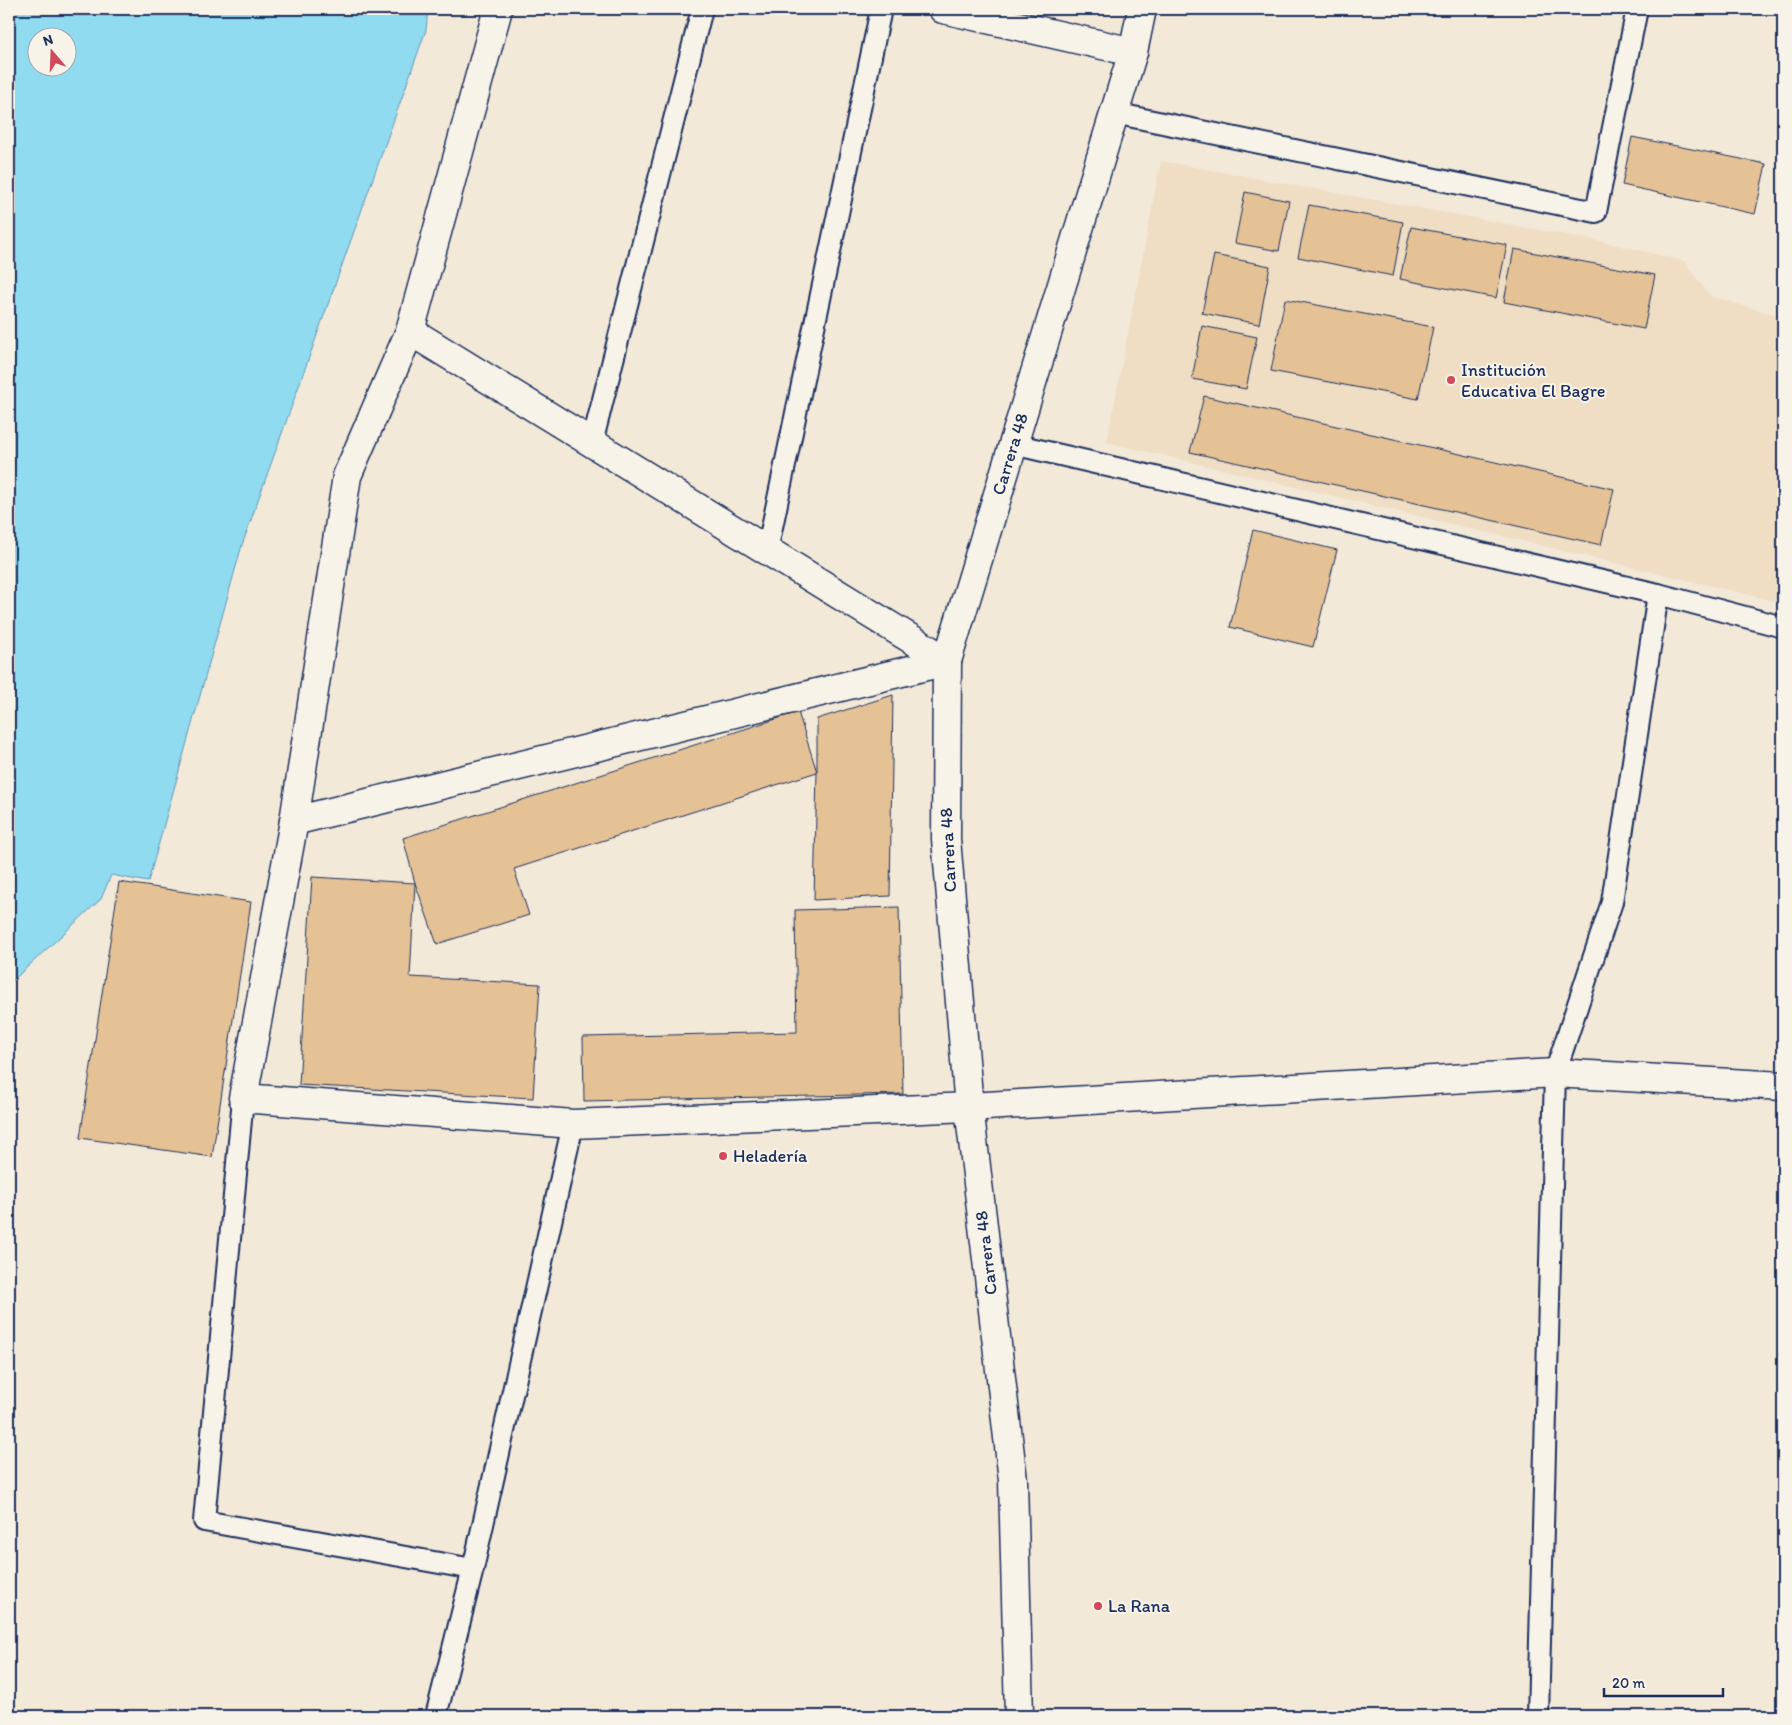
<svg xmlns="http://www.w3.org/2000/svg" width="1792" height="1725" font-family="Itim,sans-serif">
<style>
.built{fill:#efddc4}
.water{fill:#90dbf0;stroke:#6196b6;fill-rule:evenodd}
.building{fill:#e5c296;stroke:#1b2f5e}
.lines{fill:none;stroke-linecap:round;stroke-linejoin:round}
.lane-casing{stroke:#1b2f5e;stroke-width:24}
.street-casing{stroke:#1b2f5e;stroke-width:31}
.secondary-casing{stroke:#1b2f5e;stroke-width:31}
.lane{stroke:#f7f3e8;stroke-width:20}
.street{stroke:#f7f3e8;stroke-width:28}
.secondary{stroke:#f7f3e8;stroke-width:28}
.poi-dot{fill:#d1495b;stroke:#f7f3e8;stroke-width:2}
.labels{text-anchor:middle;stroke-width:4;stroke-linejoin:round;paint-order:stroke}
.poi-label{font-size:18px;fill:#1b2f5e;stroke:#f7f3e8;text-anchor:start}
.street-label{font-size:18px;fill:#1b2f5e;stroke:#f7f3e8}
</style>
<rect width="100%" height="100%" fill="#f3e9d8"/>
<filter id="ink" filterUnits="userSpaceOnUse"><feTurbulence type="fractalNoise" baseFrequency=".02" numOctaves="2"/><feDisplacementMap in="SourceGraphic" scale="10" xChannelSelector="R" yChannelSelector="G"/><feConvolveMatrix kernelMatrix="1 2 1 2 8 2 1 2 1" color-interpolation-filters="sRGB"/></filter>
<g filter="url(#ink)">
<polygon class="built" points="1161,161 1600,241 1684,261 1710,296 1783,317 1783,603 1107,442"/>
<path class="water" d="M9,9H428L426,30L242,545L148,882L111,875L101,899L9,984ZM38,38H68V68H38Z"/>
<g class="building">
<polygon points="1632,137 1766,164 1755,214 1622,185"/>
<polygon points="1245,192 1289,201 1279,251 1235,243"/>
<polygon points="1309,205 1403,222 1393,276 1298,257"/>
<polygon points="1411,227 1507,245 1496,298 1400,279"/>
<polygon points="1514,249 1655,275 1644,329 1504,302"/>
<polygon points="1214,255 1270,266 1259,324 1202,313"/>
<polygon points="1285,299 1433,327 1418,399 1271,371"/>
<polygon points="1202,326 1257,337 1246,389 1192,379"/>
<polygon points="1204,396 1614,489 1601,545 1190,452"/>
<polygon points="1253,530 1337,550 1313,647 1230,627"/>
<polygon points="893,695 890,896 814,900 817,772 817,719"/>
<polygon points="798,712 817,772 514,869 529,915 437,944 415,883 403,838"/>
<polygon points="312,877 415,883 410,977 540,984 533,1098 299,1085"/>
<polygon points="119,882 251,902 212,1157 80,1138"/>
<polygon points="899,907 903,1094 584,1101 583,1037 797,1032 795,910"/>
</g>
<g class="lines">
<defs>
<g id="lane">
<polyline points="1114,113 1596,212 1637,9"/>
<polyline points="592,443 702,9"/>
<polyline points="1013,444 1658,594 1783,627"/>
<polyline points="767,551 881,9"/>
<polyline points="243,1098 204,1521 473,1569"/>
<polyline points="436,1716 473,1569 573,1124"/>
<polyline points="1538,1716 1555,1073 1612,902 1658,594"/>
</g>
<g id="street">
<polyline points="498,9 410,331 347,476 294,821 243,1098 573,1124 969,1107 1555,1073 1783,1086"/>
<polyline points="943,9 1133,52"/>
<polyline points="410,331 947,661"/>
<polyline points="294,821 947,661"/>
</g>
<polyline id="secondary" points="1019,1716 1013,1480 969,1107 946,839 947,661 1133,52 1142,9"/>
</defs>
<use href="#lane" class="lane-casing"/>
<use href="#street" class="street-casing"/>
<use href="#secondary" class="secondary-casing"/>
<use href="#lane" class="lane"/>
<use href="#street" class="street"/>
<use href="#secondary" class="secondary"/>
</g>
</g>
<g class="poi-dot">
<circle cx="1451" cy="380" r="5"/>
<circle cx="723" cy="1156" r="5"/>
<circle cx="1098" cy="1606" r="5"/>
</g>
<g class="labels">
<g class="poi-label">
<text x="1461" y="376">Institución<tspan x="1461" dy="21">Educativa El Bagre</tspan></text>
<text x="733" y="1162">Heladería</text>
<text x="1108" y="1612">La Rana</text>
</g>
<g class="street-label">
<text transform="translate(1010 454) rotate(-73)" y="6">Carrera 48</text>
<text transform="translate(948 850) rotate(-93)" y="6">Carrera 48</text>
<text transform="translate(986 1253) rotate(-97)" y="6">Carrera 48</text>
</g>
</g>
<rect width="1792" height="1725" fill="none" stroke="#f7f3e8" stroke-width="30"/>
<rect x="15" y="15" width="1762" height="1695" fill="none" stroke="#1b2f5e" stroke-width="2" filter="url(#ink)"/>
<g transform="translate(52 52) rotate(341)"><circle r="24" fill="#f7f3e8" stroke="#9fa5b1"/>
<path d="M0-4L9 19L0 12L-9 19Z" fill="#d1495b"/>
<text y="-8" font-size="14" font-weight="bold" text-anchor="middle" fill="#1b2f5e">N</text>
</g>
<path d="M1604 1688v8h119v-8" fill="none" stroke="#1b2f5e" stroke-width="2.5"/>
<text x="1612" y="1688" font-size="15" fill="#1b2f5e" stroke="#f7f3e8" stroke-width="4" paint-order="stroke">20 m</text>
</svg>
